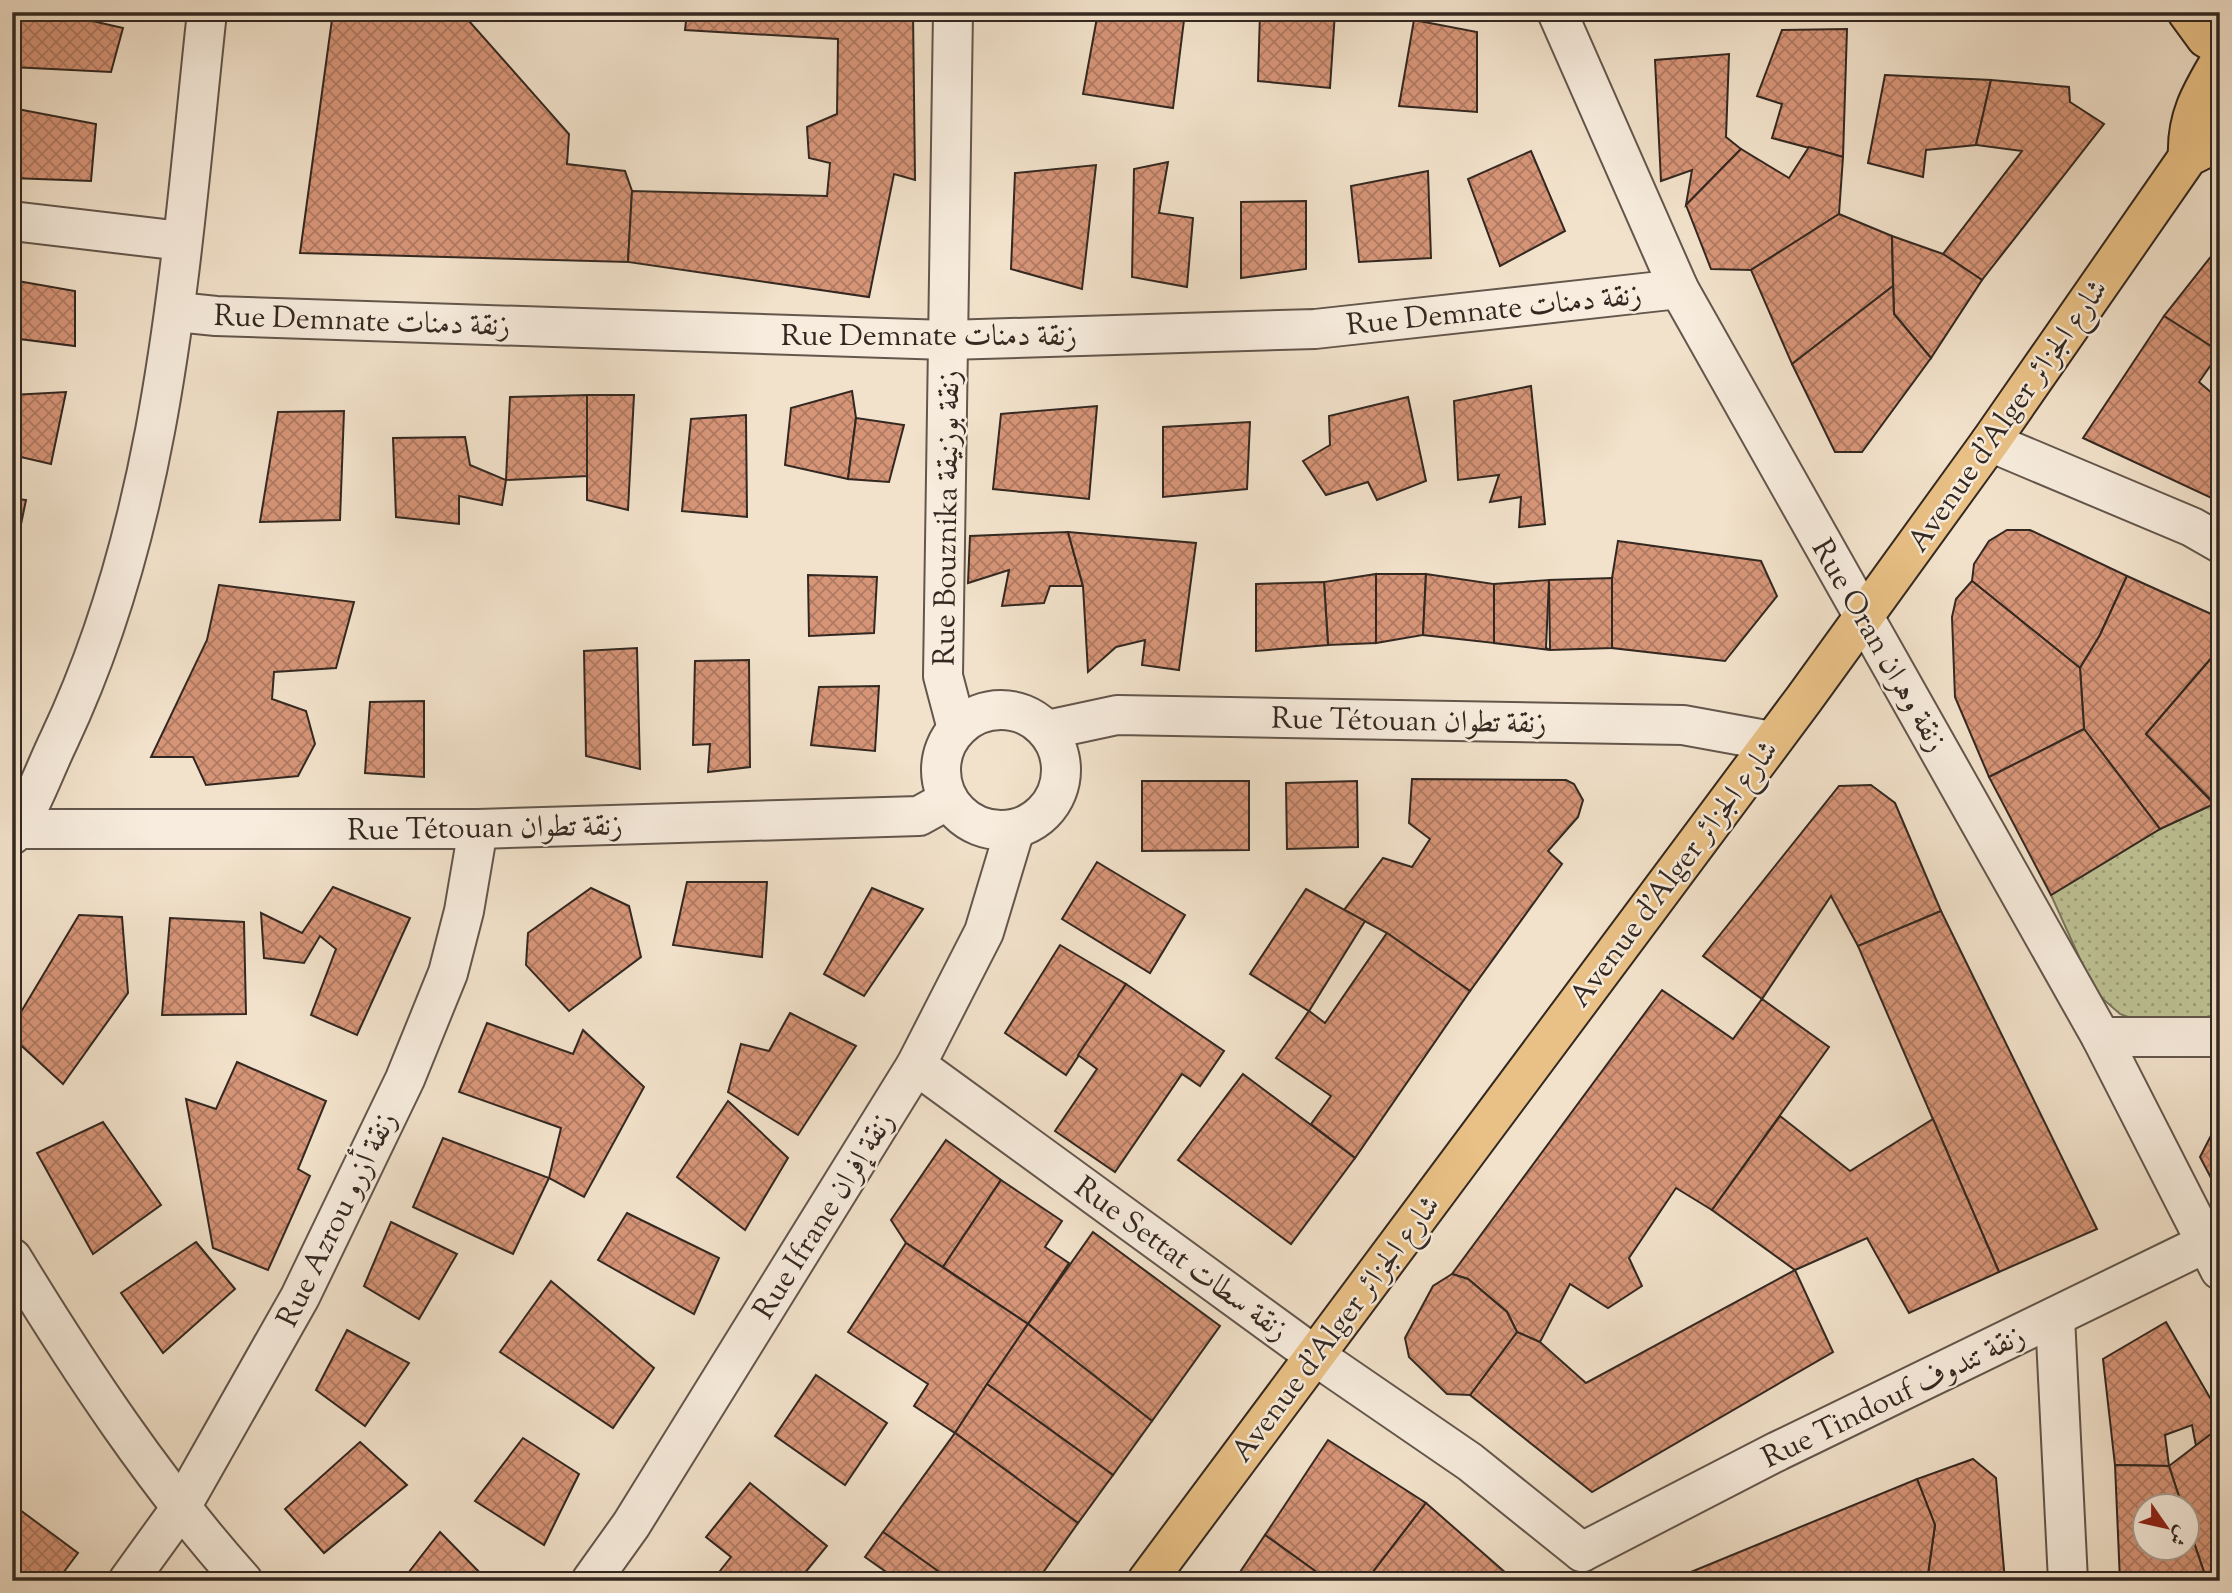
<svg xmlns="http://www.w3.org/2000/svg" width="2232" height="1593" font-family="'Sorts Mill Goudy',Amiri,serif">
<style>
.grass{fill:url(#grass-dots);stroke:#78755b;stroke-width:2}
.building{fill:url(#building-cross-hatch);stroke:#332821;stroke-width:2}
.lines{fill:none;stroke-linecap:round;stroke-linejoin:round}
.minor-casing{stroke:#63564c;stroke-width:42}
.tertiary-casing{stroke:#63564c;stroke-width:42}
.primary-casing{stroke:#332821;stroke-width:42}
.minor{stroke:#f7ecdd;stroke-width:38}
.tertiary{stroke:#f7ecdd;stroke-width:38}
.primary{stroke:#e9c186;stroke-width:38}
.labels{text-anchor:middle;stroke-width:5;stroke-linejoin:round;paint-order:stroke}
.street-label{font-size:30px;fill:#332821;stroke:#f7ecdd}
</style>
<defs>
<pattern id="grass-dots" width="8" height="8" patternUnits="userSpaceOnUse" patternTransform="scale(1.75)"><rect width="8" height="8" fill="#bec295"/><path d="M2 2h.1M6 6h.1" fill="none" stroke="#9b9e79" stroke-width="1.8" stroke-linecap="round"/></pattern>
<pattern id="building-cross-hatch" width="8" height="8" patternUnits="userSpaceOnUse" patternTransform="scale(1.75)"><rect width="8" height="8" fill="#d79578"/><path d="M0 0l8 8M0 8l8-8" fill="none" stroke="#af7a62"/></pattern>
</defs>
<rect width="100%" height="100%" fill="#f2e2cb"/>
<filter id="stains"><feTurbulence type="fractalNoise" baseFrequency=".00286" numOctaves="4"/><feColorMatrix values="0 0 0 0 .2 0 0 0 0 .09 0 0 0 0 .02 0 0 0 .5 -.17"/></filter>
<radialGradient id="worn" r=".72"><stop offset=".6" stop-color="#630" stop-opacity="0"/><stop offset="1" stop-color="#630" stop-opacity=".3"/></radialGradient>
<polygon class="grass" points="2214,804 2220,809 2220,1013 2163,1030 2120,1014 2095,992 2051,895 2160,829"/>
<g class="building">
<polygon points="12,12 53,12 123,28 111,72 12,67"/>
<polygon points="333,12 461,12 569,134 567,164 625,171 632,191 628,262 300,253"/>
<polygon points="687,12 913,12 915,180 894,174 869,297 628,262 632,191 827,196 830,163 809,158 807,127 837,114 838,39 685,30"/>
<polygon points="1098,12 1185,12 1173,108 1083,94"/>
<polygon points="1260,12 1335,12 1330,88 1258,81"/>
<polygon points="1414,20 1477,32 1477,112 1399,106"/>
<polygon points="1847,29 1843,157 1772,138 1782,104 1757,96 1782,30"/>
<polygon points="1729,54 1726,137 1741,149 1686,205 1692,170 1661,181 1655,60"/>
<polygon points="1885,75 1991,80 1976,145 1926,150 1923,177 1868,163"/>
<polygon points="1991,80 2069,87 2070,102 2104,124 1982,280 1943,254 2022,151 1976,145"/>
<polygon points="12,108 96,124 91,181 12,178"/>
<polygon points="1809,147 1843,157 1839,214 1751,270 1711,269 1686,205 1741,149 1789,178"/>
<polygon points="1531,151 1565,231 1500,266 1468,179"/>
<polygon points="1168,162 1159,213 1193,218 1187,287 1132,277 1134,169"/>
<polygon points="1096,165 1082,289 1011,269 1015,173"/>
<polygon points="1428,171 1431,258 1359,262 1351,186"/>
<polygon points="1306,201 1306,269 1241,278 1241,202"/>
<polygon points="1839,214 1892,236 1893,286 1792,364 1751,270"/>
<polygon points="1892,236 1943,254 1982,280 1931,358 1894,314"/>
<polygon points="2220,245 2220,352 2164,316"/>
<polygon points="12,280 75,291 75,346 12,338"/>
<polygon points="1893,286 1894,314 1931,358 1862,452 1835,452 1792,364"/>
<polygon points="2164,316 2220,352 2199,382 2220,400 2220,502 2083,438"/>
<polygon points="1531,386 1545,524 1519,527 1521,497 1490,502 1499,475 1458,480 1454,401"/>
<polygon points="852,391 856,418 848,479 785,465 791,408"/>
<polygon points="66,392 51,464 12,455 12,395"/>
<polygon points="587,395 587,476 506,480 510,397"/>
<polygon points="587,395 634,395 628,510 587,500"/>
<polygon points="1408,397 1426,481 1377,500 1368,482 1326,495 1303,461 1330,445 1329,416"/>
<polygon points="1097,406 1089,499 993,489 1001,414"/>
<polygon points="344,411 340,520 260,522 278,412"/>
<polygon points="746,415 747,517 682,511 691,419"/>
<polygon points="856,418 904,425 889,482 848,479"/>
<polygon points="1250,422 1247,489 1163,497 1163,427"/>
<polygon points="465,437 470,465 506,480 502,505 459,496 459,524 396,517 393,438"/>
<polygon points="12,498 26,500 12,568"/>
<polygon points="2007,530 2030,530 2127,576 2100,635 2080,668 1972,581 1974,564 1989,541"/>
<polygon points="1068,532 1083,586 1050,586 1044,603 1002,606 1009,570 968,583 970,536"/>
<polygon points="1068,532 1196,543 1179,670 1142,665 1145,640 1116,647 1088,672 1083,586"/>
<polygon points="1618,541 1761,561 1777,596 1725,661 1612,648 1612,578"/>
<polygon points="1376,574 1426,574 1423,635 1376,643"/>
<polygon points="1376,574 1376,643 1328,645 1324,582"/>
<polygon points="1426,574 1494,584 1494,643 1423,635"/>
<polygon points="808,575 877,577 874,633 809,636"/>
<polygon points="2127,576 2220,618 2220,648 2146,734 2214,804 2160,829 2084,729 2080,668 2100,635"/>
<polygon points="1612,578 1612,648 1550,650 1549,580"/>
<polygon points="1549,580 1546,648 1550,650 1494,643 1494,584"/>
<polygon points="1972,581 2080,668 2084,729 1989,777 1955,697 1952,617 1956,599"/>
<polygon points="1324,582 1328,645 1256,651 1256,584"/>
<polygon points="219,585 354,602 336,668 274,672 272,699 306,711 315,744 298,776 206,785 193,757 151,757 207,640"/>
<polygon points="637,648 640,769 586,756 584,651"/>
<polygon points="2220,648 2220,809 2146,734"/>
<polygon points="749,660 750,767 708,772 710,744 693,745 695,661"/>
<polygon points="879,686 875,751 811,745 819,687"/>
<polygon points="424,701 424,777 365,773 370,702"/>
<polygon points="2084,729 2160,829 2051,895 1989,777"/>
<polygon points="1412,779 1566,780 1574,784 1583,800 1578,817 1548,851 1562,864 1470,991 1387,933 1344,910 1383,858 1412,867 1430,839 1409,823"/>
<polygon points="1142,781 1249,781 1249,850 1142,851"/>
<polygon points="1357,781 1358,847 1287,849 1286,783"/>
<polygon points="1871,785 1895,803 1941,911 1858,946 1831,896 1762,999 1703,956 1839,786"/>
<polygon points="1097,862 1185,915 1150,973 1062,919"/>
<polygon points="687,882 767,882 762,957 673,945"/>
<polygon points="333,887 410,918 357,1035 311,1015 336,949 320,936 304,963 264,958 261,913 302,933"/>
<polygon points="591,888 629,906 641,957 569,1011 526,965 528,933"/>
<polygon points="872,888 923,909 864,996 824,974"/>
<polygon points="1306,889 1365,921 1309,1011 1250,974"/>
<polygon points="1941,911 2097,1229 1999,1272 1858,946"/>
<polygon points="79,915 122,917 128,993 63,1084 12,1037 12,1027"/>
<polygon points="170,918 244,922 246,1014 162,1015"/>
<polygon points="1387,933 1470,991 1355,1158 1311,1124 1331,1096 1276,1058 1309,1011 1325,1023"/>
<polygon points="1060,945 1126,984 1066,1075 1005,1033"/>
<polygon points="1126,984 1224,1051 1200,1086 1182,1074 1115,1172 1055,1131 1097,1069 1078,1055"/>
<polygon points="1662,990 1733,1039 1762,999 1829,1047 1712,1210 1676,1188 1629,1258 1642,1286 1608,1308 1570,1284 1540,1342 1517,1332 1507,1312 1468,1279 1452,1274"/>
<polygon points="790,1013 856,1046 798,1135 728,1092 741,1044 769,1051"/>
<polygon points="487,1023 573,1054 583,1030 644,1087 584,1197 549,1178 561,1128 459,1092"/>
<polygon points="237,1062 326,1101 298,1169 310,1176 268,1270 213,1248 186,1099 216,1109"/>
<polygon points="1243,1074 1355,1158 1291,1244 1178,1160"/>
<polygon points="728,1101 788,1158 745,1230 677,1177"/>
<polygon points="1780,1116 1850,1171 1933,1119 1999,1272 1909,1313 1867,1238 1795,1270 1712,1210"/>
<polygon points="2220,1118 2220,1195 2200,1157"/>
<polygon points="103,1122 161,1205 93,1254 37,1153"/>
<polygon points="443,1138 549,1178 513,1254 413,1207"/>
<polygon points="946,1140 1001,1180 943,1267 906,1243 891,1220"/>
<polygon points="1001,1180 1062,1221 1045,1247 1069,1263 1028,1324 943,1267"/>
<polygon points="627,1213 719,1258 694,1314 598,1260"/>
<polygon points="391,1222 457,1254 419,1319 364,1286"/>
<polygon points="1093,1232 1220,1326 1152,1421 1028,1324"/>
<polygon points="196,1242 235,1289 163,1353 121,1293"/>
<polygon points="906,1243 1028,1324 955,1433 914,1406 928,1384 848,1332"/>
<polygon points="1795,1270 1833,1352 1592,1492 1470,1395 1517,1332 1540,1342 1586,1383"/>
<polygon points="1452,1274 1468,1279 1507,1312 1517,1332 1470,1395 1447,1394 1409,1357 1405,1338 1433,1286"/>
<polygon points="551,1281 654,1368 613,1428 500,1352"/>
<polygon points="2166,1322 2220,1415 2220,1427 2196,1446 2192,1425 2165,1435 2169,1466 2115,1465 2103,1359"/>
<polygon points="1028,1324 1152,1421 1113,1475 987,1384"/>
<polygon points="347,1330 409,1363 365,1426 316,1390"/>
<polygon points="816,1375 887,1423 845,1485 775,1436"/>
<polygon points="987,1384 1113,1475 1078,1523 955,1433"/>
<polygon points="2220,1427 2220,1581 2207,1581 2186,1519 2186,1506 2182,1506 2169,1466"/>
<polygon points="955,1433 1078,1523 1037,1581 952,1581 883,1532"/>
<polygon points="523,1438 579,1474 544,1545 475,1501"/>
<polygon points="1328,1440 1426,1503 1366,1581 1329,1581 1265,1535"/>
<polygon points="360,1442 407,1485 324,1553 285,1509"/>
<polygon points="1973,1459 1996,1478 2005,1581 1927,1581 1935,1525 1917,1479"/>
<polygon points="2115,1465 2169,1466 2182,1506 2144,1506 2144,1548 2186,1548 2186,1519 2207,1581 2120,1581"/>
<polygon points="1917,1479 1935,1525 1927,1581 1669,1581"/>
<polygon points="750,1483 827,1546 803,1575 810,1581 722,1581 716,1576 731,1557 706,1537"/>
<polygon points="1426,1503 1515,1581 1366,1581"/>
<polygon points="12,1504 78,1553 57,1581 12,1581"/>
<polygon points="440,1532 488,1581 402,1581"/>
<polygon points="883,1532 952,1581 899,1581 865,1557"/>
<polygon points="1265,1535 1329,1581 1234,1581"/>
</g>
<g class="lines">
<defs>
<g id="minor">
<polyline points="953,12 943,676 957,729"/>
<polyline points="1557,12 1679,289 2101,1037 2220,1270"/>
<polyline points="12,221 182,241"/>
<polyline points="177,312 216,316 947,340 1315,329 1679,289"/>
<polyline points="1990,442 2192,527 2220,543"/>
<circle cx="1001" cy="770" r="60"/>
<polyline points="1047,730 1117,715 1683,725 1771,741"/>
<polyline points="16,829 478,829 919,816 948,800"/>
<path d="M12,835C32,807 44,771 59,740C167,512 180,260 207,12"/>
<polyline points="2101,1037 2220,1037"/>
<polyline points="916,1065 1314,1355 1470,1462 1582,1552"/>
<polyline points="2055,1317 2068,1581"/>
<polyline points="1582,1552 1778,1451 2206,1243"/>
<polyline points="128,1581 180,1509 300,1297 405,1079 448,973 464,911 478,829"/>
<polyline points="591,1581 631,1525 916,1065 984,932 1015,829"/>
</g>
<path id="tertiary" d="M12,1258C81,1371 155,1483 243,1581"/>
<g id="primary">
<polyline points="2187,12 2206,38 2220,46"/>
<path d="M2188,157C2186,118 2201,93 2220,61"/>
<polyline points="1147,1581 1804,699 1990,442 2188,157 2208,147 2220,136"/>
</g>
</defs>
<use href="#minor" class="minor-casing"/>
<use href="#tertiary" class="tertiary-casing"/>
<use href="#primary" class="primary-casing"/>
<use href="#minor" class="minor"/>
<use href="#tertiary" class="tertiary"/>
<use href="#primary" class="primary"/>
</g>
<g class="labels">
<g class="street-label">
<text transform="translate(1494 309) rotate(-6)" y="10">Rue Demnate زنقة دمنات</text>
<text transform="translate(362 320) rotate(2)" y="10">Rue Demnate زنقة دمنات</text>
<text x="929" y="345">Rue Demnate زنقة دمنات</text>
<text transform="translate(2007 415) rotate(-55)" y="10">Avenue d'Alger شارع الجزائر</text>
<text transform="translate(946 518) rotate(-89)" y="10">Rue Bouznika زنقة بوزنيقة</text>
<text transform="translate(1880 645) rotate(60)" y="10">Rue Oran زنقة وهران</text>
<text transform="translate(1409 720) rotate(1)" y="10">Rue Tétouan زنقة تطوان</text>
<text transform="translate(485 827) rotate(-1)" y="10">Rue Tétouan زنقة تطوان</text>
<text transform="translate(1673 873) rotate(-53)" y="10">Avenue d'Alger شارع الجزائر</text>
<text transform="translate(823 1215) rotate(-58)" y="10">Rue Ifrane زنقة إفران</text>
<text transform="translate(336 1219) rotate(-64)" y="10">Rue Azrou زنقة أزرو</text>
<text transform="translate(1182 1258) rotate(36)" y="10">Rue Settat زنقة سطات</text>
<text transform="translate(1335 1328) rotate(-53)" y="10">Avenue d'Alger شارع الجزائر</text>
<text transform="translate(1893 1396) rotate(-26)" y="10">Rue Tindouf زنقة تندوف</text>
</g>
</g>
<rect width="2232" height="1593" fill="none" stroke="#f2e2cb" stroke-width="42"/>
<rect x="14" y="14" width="2204" height="1565" fill="none" stroke="#332821" stroke-width="3.5"/>
<rect x="21" y="21" width="2190" height="1551" fill="none" stroke="#332821" stroke-width="2"/>
<g transform="translate(2166 1527) rotate(124)"><circle r="33" fill="#f7ecdd" stroke="#a99e92" stroke-width="2"/>
<path d="M0-5L12 26L0 18L-12 26Z" fill="#8f2418"/>
<text y="-10" font-size="19" font-weight="bold" text-anchor="middle" fill="#332821">ش</text>
</g>
<rect width="100%" height="100%" filter="url(#stains)"/>
<rect width="100%" height="100%" fill="url(#worn)"/>
</svg>
